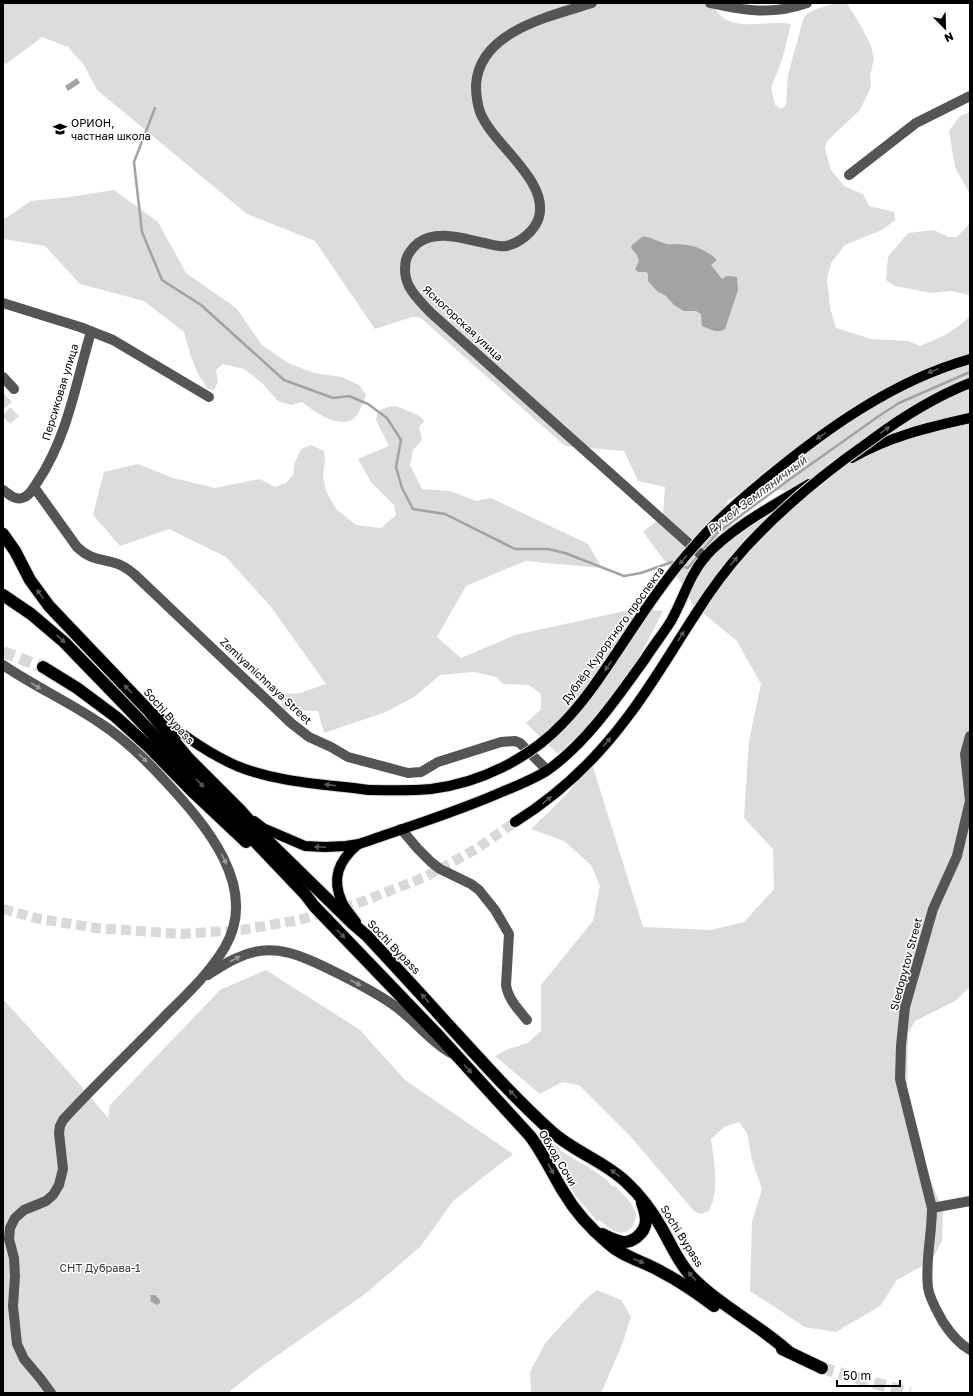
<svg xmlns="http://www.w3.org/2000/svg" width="973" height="1396" font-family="'Golos Text',sans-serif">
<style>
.green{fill:#dcdcdc;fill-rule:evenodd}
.water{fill:#a3a3a3}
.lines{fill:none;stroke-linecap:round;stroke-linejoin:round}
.stream{stroke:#a3a3a3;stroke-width:2.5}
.major-tunnel{stroke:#d9d9d9;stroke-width:10;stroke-dasharray:10 5;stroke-linecap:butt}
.highway-tunnel{stroke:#d9d9d9;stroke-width:12;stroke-dasharray:12 6;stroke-linecap:butt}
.major-casing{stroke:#dbdbdb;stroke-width:12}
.highway-casing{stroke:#dbdbdb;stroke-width:14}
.minor{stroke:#555;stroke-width:10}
.major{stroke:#000;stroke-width:10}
.highway{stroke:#000;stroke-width:12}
.major-bridge-casing{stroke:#dbdbdb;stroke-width:12;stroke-linecap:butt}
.major-bridge{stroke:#000;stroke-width:10}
.oneway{fill:#595959}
.oneway2{fill:#999}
.labels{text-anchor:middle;stroke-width:3;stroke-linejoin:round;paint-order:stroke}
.poi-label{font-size:11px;fill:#000;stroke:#fff;text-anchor:start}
.street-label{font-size:11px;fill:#000;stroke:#fff}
.park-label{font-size:11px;fill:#333;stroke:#fff}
.water-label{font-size:12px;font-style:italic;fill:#444;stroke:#fff}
</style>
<rect width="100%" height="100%" fill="#fff"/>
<g class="green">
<path d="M3,3H712C715,6 716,11 719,14C735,32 769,20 791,24L782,60L771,88L775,105L781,109L786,105L788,75L803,20C804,17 806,14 808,13C817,8 840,0 848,5L861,26L871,46L874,59L870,75L871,87L860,110L827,141L825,148L831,170L844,186L863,194L869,206L894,212L895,220L882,230L845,245L831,263L827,278L830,308L836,328L871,339L908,341L920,346C938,339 957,330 970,316V987L955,1001L915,1021L908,1034L907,1088L924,1163L943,1211L942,1241L934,1256L922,1266L897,1280L880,1306L836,1332L805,1327L750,1291L752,1222L762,1189L752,1160L747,1133L739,1122L724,1127L711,1139C714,1163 720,1189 709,1211L701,1214L694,1211L631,1137L579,1085L562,1082L540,1094L495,1056L508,1049L528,1043L541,1031V985L593,921L600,886L591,865L564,841L531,829L565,796L592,764L643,927L711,930L744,922L774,889L773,849L744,818L749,741L761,684L737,641L693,605L680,581L643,532L663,516L665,487L638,481L624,451L565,446L422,319L417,317H412L375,329L315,241L247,214L97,90L84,65L68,47L42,37L6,64L3,61ZM753,484L784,491L787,497L739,529L732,526L727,501Z"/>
<polygon points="970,112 970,194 955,167 949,131 960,116"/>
<path d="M114,190L158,222L186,273L236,308L262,345L288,363L314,373L342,377L359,385L366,395C363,402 360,414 353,419C338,429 314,411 302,402L291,405L278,401L262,383L244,369L223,364L216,370L218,382L214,390L208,389L198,374L191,357L184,332L144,301L80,284L45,246L3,239V220L31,201L70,197Z"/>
<polygon points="970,223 970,295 952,291 931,293 895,286 886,280 888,257 908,233 934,230 948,237 957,237"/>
<polygon points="3,393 12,402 3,410"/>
<polygon points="396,406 420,416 424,421 419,427 422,440 413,450 410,465 422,489 450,491 476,501 491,498 588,544 602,568 525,561 466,586 437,637 461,658 515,635 638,608 663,611 619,697 558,754 526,723 541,709 541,694 529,685 503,684 496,677 474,672 440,675 414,697 386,712 324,733 318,711 284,710 282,705 281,697 285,694 300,693 326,684 271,607 226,557 169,529 120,546 93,515 104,472 138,464 173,478 215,488 260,479 275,487 286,483 293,475 295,462 301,449 311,445 324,451 325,460 323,476 326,491 336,509 356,525 381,528 396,515 394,505 371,482 358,459 389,446 376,420 378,411 387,407"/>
<polygon points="10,407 19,416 10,424 3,417 3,415"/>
<polygon points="266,970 360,1030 405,1080 513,1154 453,1201 420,1247 365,1294 258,1369 230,1391 231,1393 3,1393 3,999 76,1080 114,1125 108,1117 110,1105 220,990"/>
<path d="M552,1143L560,1148L559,1150L561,1151C580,1163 599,1171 614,1187L615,1186C622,1193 631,1201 635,1211C639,1221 629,1236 617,1232C610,1230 605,1224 599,1220L597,1221L575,1195L549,1147V1145Z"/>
<polygon points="597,1290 621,1300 631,1317 622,1345 601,1393 531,1393 530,1372 545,1343 586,1299"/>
</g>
<g class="water">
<polygon points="77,78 80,83 68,91 65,86"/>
<path d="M642,237C650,236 656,241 663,243C669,245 674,244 679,244C694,245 707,250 717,260L711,265L722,279L727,276L737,277L738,290L725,329C717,334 710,329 702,326L701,314L696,311H684L674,305L666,296L657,291L648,281V274L646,272H638L635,269L639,261L637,255L631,248L632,245Z"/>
<polygon points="150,1295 155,1295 160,1300 160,1303 157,1305 150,1301 151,1298"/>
</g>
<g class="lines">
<g class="stream">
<polyline points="155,108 134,162 142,232 162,280 201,305 284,380 333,398 349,396 368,404 387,418 401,440 396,467 402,488 413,509 445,514 515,549 548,549 565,553 624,576 641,573 672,562 677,564"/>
<polyline points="701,552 717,533 790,479 879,416 899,403 970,372"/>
<polyline points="681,566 688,568 698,556"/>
</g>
<polyline class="major-tunnel" points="3,909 40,919 96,928 181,934 241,930 299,920 356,904 425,877 476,849 515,822"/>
<g class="highway-tunnel">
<polyline points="3,652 43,667"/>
<polyline points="822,1368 910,1393"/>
</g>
<defs>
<g id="major">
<path d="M852,458C888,437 929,427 970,418"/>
<path d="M155,714C181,733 207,753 237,766C279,783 325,784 369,790"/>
<path d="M254,821L263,828L305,846L325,847L346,846L359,844C407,827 457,812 504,791C519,785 534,779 548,770C587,742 617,698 645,659C653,646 663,634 671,621C683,600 689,576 705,557C730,528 776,504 809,484"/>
<path d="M515,822C557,796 596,759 626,719C651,687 672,650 695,615"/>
<path d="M356,922C352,916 345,909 342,902C331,878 339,861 357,845"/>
</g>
<g id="highway">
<path d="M3,534L15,551L30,580L49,606L148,710L189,759L240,810L262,835L352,923L367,936C393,964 419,992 444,1020C479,1058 513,1097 551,1131C574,1152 604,1161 626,1182C640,1195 652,1211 661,1227C671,1244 678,1262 691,1276C720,1306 758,1324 789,1352"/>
<path d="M3,595L31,614L64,642L126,706L305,894L314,906L438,1035L530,1136C543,1153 552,1173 563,1191C574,1210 592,1230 609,1244C623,1257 643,1261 660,1271C679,1281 697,1293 714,1306"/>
<polyline points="43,667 77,688 116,717 148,746 194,793 246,842"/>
<path d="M602,1234C609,1237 617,1242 625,1242C630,1242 633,1240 637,1237C649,1227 647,1217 642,1203"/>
<polyline points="782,1349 822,1368"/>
</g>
</defs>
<use href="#major" class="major-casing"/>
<use href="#highway" class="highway-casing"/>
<g class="minor">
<path d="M592,3C551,16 479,31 476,85C476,94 477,103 480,112C492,144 549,180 539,217C535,231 520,243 506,246C499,247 492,245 485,243C464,239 437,229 418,243C412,248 408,253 406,260C401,284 415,296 430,312L705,558"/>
<path d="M710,3C745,11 773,15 807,3"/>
<polyline points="849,175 916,123 970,96"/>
<polyline points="3,303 80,327 113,340 209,397"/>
<polyline points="3,377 14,389"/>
<path d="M34,487L77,547C91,560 98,558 115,563C122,565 128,569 134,574L291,723L309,737L331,747L348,757L408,773L421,772L438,762L501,742L515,741L520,743L547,770"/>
<path d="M3,490C9,494 14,500 22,498C30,496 34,487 38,481C68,436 76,382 91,332"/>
<path d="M3,665C34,686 69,702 100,723C125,739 146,760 166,782C205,824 260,887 225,947C209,974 186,995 165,1016C131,1051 96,1084 63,1120L60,1126L59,1133L63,1169L59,1185L53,1195L46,1201L24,1210L15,1218L10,1228L9,1239L14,1258L15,1276L13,1306L17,1344L24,1359L40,1378L51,1393"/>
<polyline points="970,736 965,754 970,801"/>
<path d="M401,829L418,849L431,862L440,869L471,884L479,890L495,910L509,934L506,985C508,999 518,1009 527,1020"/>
<path d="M208,975C217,969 227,962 237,958C275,939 309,959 343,976C362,986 383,996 400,1010C418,1024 432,1043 451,1053"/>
<path d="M970,1201L932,1208C932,1235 925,1261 928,1288C930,1300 937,1311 943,1322C950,1333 958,1343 970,1350"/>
<polyline points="932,1208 900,1079 901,1046 905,1007 933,909 957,856 970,801"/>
</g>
<use href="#major" class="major"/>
<use href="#highway" class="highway"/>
<defs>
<g id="major-bridge">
<path d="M695,615C710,591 727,568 746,547C782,508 827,471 870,441C901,418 934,397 970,383"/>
<path d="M369,790C390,790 410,791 431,789C480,783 529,759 563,723C584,702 600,677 617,652C642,614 666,577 697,543C716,521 739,501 762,482C823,431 892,381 970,359"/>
</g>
</defs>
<use href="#major-bridge" class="major-bridge-casing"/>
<use href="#major-bridge" class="major-bridge"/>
</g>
<defs><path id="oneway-solid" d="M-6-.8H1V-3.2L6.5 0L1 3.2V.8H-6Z"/></defs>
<g class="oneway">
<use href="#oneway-solid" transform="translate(933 371) rotate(159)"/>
<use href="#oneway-solid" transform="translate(885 430) rotate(-34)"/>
<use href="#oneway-solid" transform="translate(821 436) rotate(146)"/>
<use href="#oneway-solid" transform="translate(683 560) rotate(130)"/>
<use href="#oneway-solid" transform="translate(734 561) rotate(-50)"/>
<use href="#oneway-solid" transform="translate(40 594) rotate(-126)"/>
<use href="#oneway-solid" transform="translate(681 636) rotate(-57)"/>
<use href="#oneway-solid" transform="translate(61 639) rotate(43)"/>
<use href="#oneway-solid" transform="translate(608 666) rotate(124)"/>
<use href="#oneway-solid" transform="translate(128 689) rotate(-134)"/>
<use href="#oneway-solid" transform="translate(607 742) rotate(-49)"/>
<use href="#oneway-solid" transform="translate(200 783) rotate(46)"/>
<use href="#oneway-solid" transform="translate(330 785) rotate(-173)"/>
<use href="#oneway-solid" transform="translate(547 800) rotate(-39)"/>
<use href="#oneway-solid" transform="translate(320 847) rotate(-177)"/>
<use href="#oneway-solid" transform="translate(341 934) rotate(46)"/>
<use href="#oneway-solid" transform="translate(425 998) rotate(-132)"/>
<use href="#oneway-solid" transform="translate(468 1069) rotate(48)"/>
<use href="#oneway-solid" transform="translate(513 1094) rotate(-135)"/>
<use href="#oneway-solid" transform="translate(551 1169) rotate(61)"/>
<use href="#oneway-solid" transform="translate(615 1173) rotate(-142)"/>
<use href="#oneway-solid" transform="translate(639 1261) rotate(23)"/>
<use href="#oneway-solid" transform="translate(692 1276) rotate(-132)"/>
</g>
<g class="oneway2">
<use href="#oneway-solid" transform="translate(36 686) rotate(31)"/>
<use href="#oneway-solid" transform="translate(143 758) rotate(44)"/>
<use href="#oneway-solid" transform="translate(224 859) rotate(66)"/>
<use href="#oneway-solid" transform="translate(235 959) rotate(-27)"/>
<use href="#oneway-solid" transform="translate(356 983) rotate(28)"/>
</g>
<defs>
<symbol id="school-bare" viewBox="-9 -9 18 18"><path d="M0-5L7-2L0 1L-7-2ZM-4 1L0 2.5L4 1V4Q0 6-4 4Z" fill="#000" stroke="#fff" stroke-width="2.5" paint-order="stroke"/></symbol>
</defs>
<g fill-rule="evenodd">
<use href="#school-bare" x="50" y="119" width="20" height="20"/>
</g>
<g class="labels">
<g class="poi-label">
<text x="71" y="127">ОРИОН,<tspan x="71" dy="13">частная школа</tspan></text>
</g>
<g class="street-label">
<text transform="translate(463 323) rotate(43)" y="4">Ясногорская улица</text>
<text transform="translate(60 392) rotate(-73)" y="4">Персиковая улица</text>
<text transform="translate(613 635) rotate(-54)" y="4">Дублёр Курортного проспекта</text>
<text transform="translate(266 681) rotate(43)" y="4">Zemlyanichnaya Street</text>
<text transform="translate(169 716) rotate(49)" y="4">Sochi Bypass</text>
<text transform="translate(394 947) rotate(46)" y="4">Sochi Bypass</text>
<text transform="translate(906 964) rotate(-75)" y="4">Sledopytov Street</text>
<text transform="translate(558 1158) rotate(59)" y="4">Обход Сочи</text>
<text transform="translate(682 1236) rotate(58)" y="4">Sochi Bypass</text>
</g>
<g class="park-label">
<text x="100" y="1272">СНТ Дубрава-1</text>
</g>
<g class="water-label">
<text transform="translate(757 495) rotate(-37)" y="4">Ручей Земляничный</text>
</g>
</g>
<rect width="973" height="1396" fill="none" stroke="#000000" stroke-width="8"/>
<g transform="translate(945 28) rotate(157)" stroke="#ffffff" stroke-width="3" paint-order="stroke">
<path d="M0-3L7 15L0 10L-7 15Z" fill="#000000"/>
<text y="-6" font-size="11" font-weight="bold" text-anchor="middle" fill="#000000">N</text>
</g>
<path d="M837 1380v6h63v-6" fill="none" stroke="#000000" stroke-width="2"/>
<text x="843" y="1380" font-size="12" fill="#000000" stroke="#ffffff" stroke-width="3" paint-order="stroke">50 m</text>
</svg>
